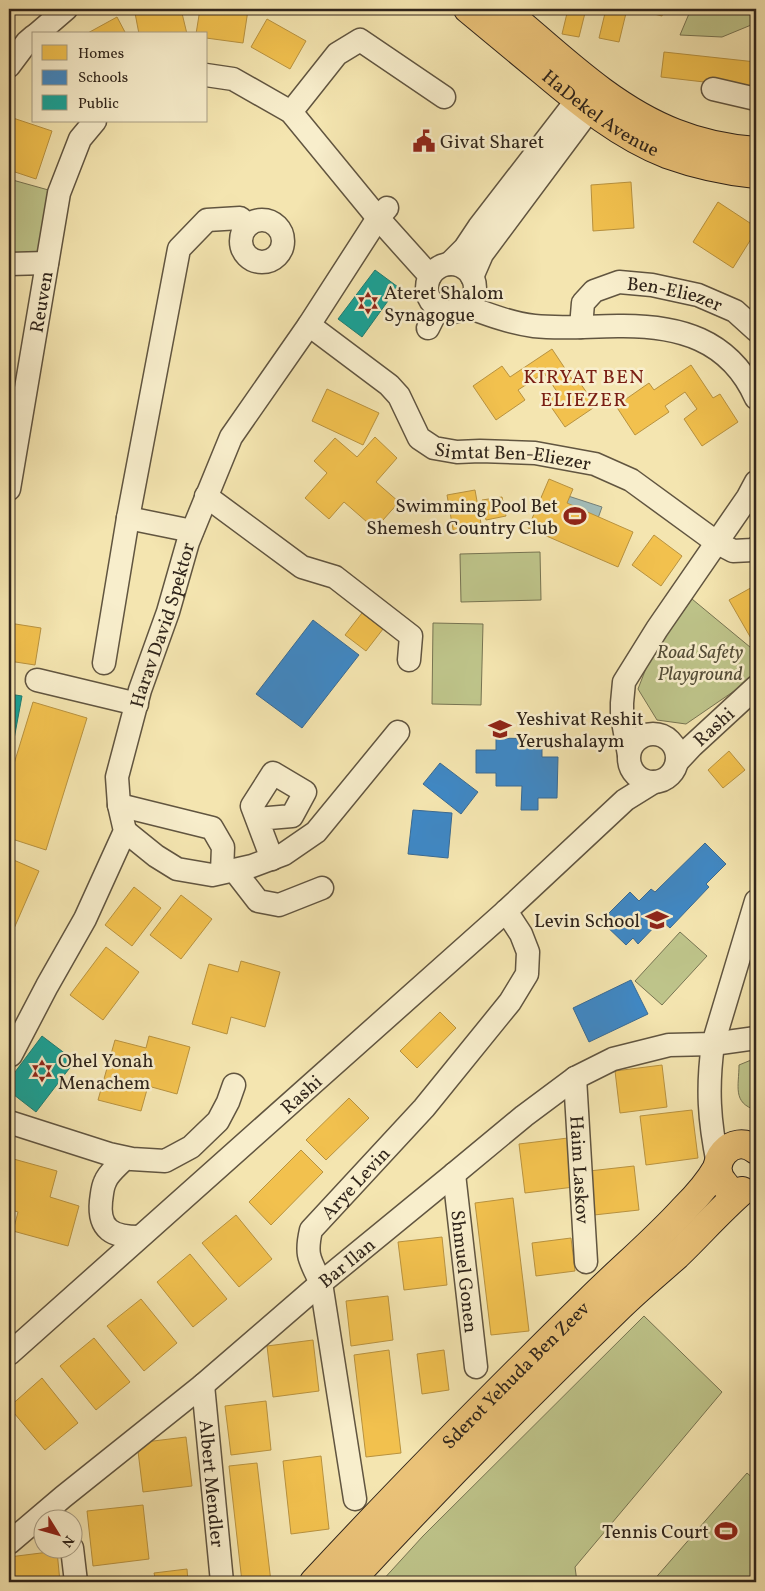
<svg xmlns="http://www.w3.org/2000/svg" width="765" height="1591" font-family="Vollkorn,serif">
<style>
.green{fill:#bec48a;stroke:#777452}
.water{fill:#a2bcb8;stroke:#748079}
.homes{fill:#f2c14e;stroke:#b8923f}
.schools{fill:#3f88c5;stroke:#3a6a92}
.public{fill:#17a398;stroke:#1e7d72}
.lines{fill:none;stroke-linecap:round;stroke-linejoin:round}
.minor-casing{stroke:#615540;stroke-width:25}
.major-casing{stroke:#30251b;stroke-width:30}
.minor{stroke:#f8eecc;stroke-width:22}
.major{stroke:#eac278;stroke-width:28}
.labels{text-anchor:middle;stroke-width:5;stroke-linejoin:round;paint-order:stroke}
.street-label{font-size:19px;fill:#30251b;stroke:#f8eecc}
.poi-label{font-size:19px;fill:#30251b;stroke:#f8eecc;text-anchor:start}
.park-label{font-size:19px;font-style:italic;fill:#544d37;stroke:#f8eecc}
.neighbourhood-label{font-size:20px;letter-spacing:1px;fill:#7a1f14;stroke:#f8eecc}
</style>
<rect width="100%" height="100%" fill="#f4e5b0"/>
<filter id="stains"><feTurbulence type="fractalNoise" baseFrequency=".004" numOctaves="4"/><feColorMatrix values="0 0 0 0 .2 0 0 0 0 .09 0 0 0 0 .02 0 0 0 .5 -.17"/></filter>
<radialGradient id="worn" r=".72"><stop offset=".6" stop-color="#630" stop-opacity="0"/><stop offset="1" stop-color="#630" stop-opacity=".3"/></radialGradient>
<g class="green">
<polygon points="691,9 756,9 756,23 722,37 680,35"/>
<polygon points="9,179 52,191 38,255 9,252"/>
<polygon points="540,552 541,600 461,602 460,554"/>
<polygon points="692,599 756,652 756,676 686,724 657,720 638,689 650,658"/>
<polygon points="433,623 483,624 481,705 432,704"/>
<polygon points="680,932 707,956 662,1005 635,981"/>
<path d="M756,1058V1110C732,1103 739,1086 739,1065Z"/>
<polygon points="644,1316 722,1392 575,1567 577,1582 381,1582 423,1536"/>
<polygon points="747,1473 756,1481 755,1582 652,1582"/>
</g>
<polygon class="water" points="559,493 602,507 591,538"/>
<g class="homes">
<polygon points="9,9 20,9 9,21"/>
<polygon points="155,9 181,9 187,34 139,34 135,13"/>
<polygon points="200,9 248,10 243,43 206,38 206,34 196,34"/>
<polygon points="568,9 586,9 579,37 562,34"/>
<polygon points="606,9 627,9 619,42 599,38"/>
<polygon points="643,9 664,9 662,16 642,11"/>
<polygon points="117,17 126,34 86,34"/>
<polygon points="267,19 306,41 290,69 251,47"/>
<polygon points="664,52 756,62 756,88 661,77"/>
<polygon points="10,117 52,131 36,179 9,170"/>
<polygon points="631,182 634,228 593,231 591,185"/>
<polygon points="718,202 756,227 756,231 733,268 693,242"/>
<polygon points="552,349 574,382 578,380 596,406 565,427 547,401 558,393 544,373 518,390 525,400 496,420 473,386 502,366 510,377"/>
<polygon points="691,365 713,398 720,394 738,422 702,446 684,419 697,409 685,392 665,406 669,412 635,435 616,406 649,383 654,390"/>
<polygon points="327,389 379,413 363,445 312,421"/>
<polygon points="375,437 397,458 376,482 399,502 375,529 344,502 329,519 305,498 327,473 314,461 335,438 357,457"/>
<polygon points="549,479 573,489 567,503 633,532 618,567 528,528"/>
<polygon points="475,490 482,529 454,535 447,495"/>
<polygon points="502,497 506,516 486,520 482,500"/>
<polygon points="654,535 682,556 661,586 632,565"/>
<polygon points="756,585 756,638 752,640 729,600"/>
<polygon points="362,613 383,629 366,651 345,635"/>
<polygon points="9,623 41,628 35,665 9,661"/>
<polygon points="33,702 87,718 46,850 9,838 9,780"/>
<polygon points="729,751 745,770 723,788 708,770"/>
<polygon points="9,858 39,871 9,940"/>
<polygon points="134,887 161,908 132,946 105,925"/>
<polygon points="181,895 212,919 181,959 150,935"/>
<polygon points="106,947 139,972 103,1020 70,995"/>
<polygon points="241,961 280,972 265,1027 231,1017 227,1034 192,1024 209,964 238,972"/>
<polygon points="440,1012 456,1028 417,1068 400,1051"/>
<polygon points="149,1036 190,1047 177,1094 148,1086 141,1111 98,1100 115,1040 146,1048"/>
<polygon points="662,1065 667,1107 620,1113 615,1071"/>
<polygon points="349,1098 369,1118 326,1160 306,1140"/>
<polygon points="692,1110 698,1158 646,1165 640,1116"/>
<polygon points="568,1138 574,1187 525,1193 519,1144"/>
<polygon points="301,1150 323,1172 271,1225 249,1202"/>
<polygon points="10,1158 57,1171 50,1197 79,1206 68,1246 13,1231 18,1212 9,1209"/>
<polygon points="634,1166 639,1210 594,1215 589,1171"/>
<polygon points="513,1198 529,1331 491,1335 475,1203"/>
<polygon points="236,1215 272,1259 239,1287 202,1243"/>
<polygon points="442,1237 447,1285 404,1290 398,1242"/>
<polygon points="571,1238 575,1271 536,1276 532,1243"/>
<polygon points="190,1254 227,1299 193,1327 157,1282"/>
<polygon points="388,1296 393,1340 351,1346 346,1301"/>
<polygon points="141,1299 177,1343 144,1371 107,1326"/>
<polygon points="94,1338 130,1382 96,1410 60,1366"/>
<polygon points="313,1340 319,1391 273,1397 267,1346"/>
<polygon points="389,1350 401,1453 366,1457 354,1355"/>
<polygon points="444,1350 449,1390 422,1394 417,1354"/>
<polygon points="42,1378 78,1423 45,1450 9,1407"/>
<polygon points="266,1401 271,1450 231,1455 225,1406"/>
<polygon points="186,1437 192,1486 143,1492 137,1443"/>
<polygon points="321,1456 329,1529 291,1534 283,1461"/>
<polygon points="257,1463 271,1582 242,1582 229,1466"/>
<polygon points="143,1505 149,1559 93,1566 87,1511"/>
<polygon points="57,1551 60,1582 12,1582 9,1557"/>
<polygon points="187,1569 188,1582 156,1582 154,1573"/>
<polygon points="137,1578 138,1582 102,1582"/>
</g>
<g class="schools">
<polygon points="313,620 359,655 302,728 256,694"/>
<polygon points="496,738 542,739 542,757 558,757 557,798 538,798 538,810 521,810 522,786 496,786 496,773 476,773 476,750 496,750"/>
<polygon points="440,763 478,792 461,814 423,784"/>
<polygon points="413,810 452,813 448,858 408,854"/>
<polygon points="705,843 726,864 706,884 709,887 670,928 661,920 638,944 633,938 626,945 601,921 630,892 639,901 651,889 655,892"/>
<polygon points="631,980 648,1014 589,1042 573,1008"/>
</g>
<g class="public">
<polygon points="375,270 398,287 362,337 338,319"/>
<polygon points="9,694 22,696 12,750 9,750"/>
<polygon points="42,1036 75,1061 36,1112 9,1091 9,1080"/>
</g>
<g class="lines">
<defs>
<g id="minor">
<polyline points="37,34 66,9"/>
<polyline points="9,66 27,42 34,36"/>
<polyline points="206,75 233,79 291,112 378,218 430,276"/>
<polyline points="713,89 756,99"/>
<polyline points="291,112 337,54 360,40 444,97"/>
<circle cx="262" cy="241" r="21"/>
<polyline points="9,264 47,263"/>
<polyline points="449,264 465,248 479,227 577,100 592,90"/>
<circle cx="451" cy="288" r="24"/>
<polyline points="472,277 482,254 590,109 594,94"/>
<path d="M465,306C487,314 510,323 534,326C562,329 590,326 618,326C678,325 730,339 756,398"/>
<path id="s1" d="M309,325L389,385L399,396L419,438L434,448L457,452L480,451L535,453L595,464L631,480L716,542L733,551L753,550L756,548"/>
<path id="s2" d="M581,327L583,303L594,291L619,282L652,285L698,295L735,311L756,330"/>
<polyline points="428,328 438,308"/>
<path id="s3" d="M9,489L59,193L80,139L95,121"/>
<polyline points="206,496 302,567 335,577 411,636 409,660"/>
<polyline points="128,518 192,531"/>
<polyline points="104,663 128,518 179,249 207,220 240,218 248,225"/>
<polyline points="37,680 137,704"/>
<circle cx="653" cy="758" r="24"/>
<polyline points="629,755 622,716 622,703 624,682 657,629 748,497 756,482"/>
<path id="s4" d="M677,762L692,746L756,687"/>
<polyline points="119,805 212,828 223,847 222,872"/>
<polyline points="257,819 292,816 305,792 273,773 252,806 272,859"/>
<polyline points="125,831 156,856 177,869 212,875 252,866 284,854 316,832 398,732"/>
<polyline points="234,870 258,901 279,905 322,888"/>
<path id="s5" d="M11,1055L47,986L85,919L125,831L119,805L117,777L140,690L168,612L188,542L231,437L309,325L378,218L387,208"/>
<path id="s6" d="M575,1078L586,1262"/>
<polyline points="9,1122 109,1154 132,1159 165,1161 191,1147 218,1121 228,1102 234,1085"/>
<path d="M125,1158C119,1165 108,1173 105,1182C102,1188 102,1195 101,1201C98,1230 113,1237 139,1237"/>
<path d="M718,1164C709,1120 707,1088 713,1044L756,901"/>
<path id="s7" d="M454,1174L476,1367"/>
<path id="s8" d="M9,1354L506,911L625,800L654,782"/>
<path id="s9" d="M203,1385L222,1582"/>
<path id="s10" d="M355,1499L321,1283C310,1260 305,1256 311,1230L424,1108L510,1002L527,974L528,952L521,934L506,911"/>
<path id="s11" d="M9,1543L63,1497L203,1385L321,1283L454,1174L524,1116L575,1078L613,1059L669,1045L713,1044L756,1038"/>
<polyline points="72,1548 76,1582"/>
</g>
<g id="major">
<path id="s12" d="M468,9C493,30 519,51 544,72C582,104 621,136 667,154C695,164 726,171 756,174"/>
<path d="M503,9C556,53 610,108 675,133C700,143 729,149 756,151"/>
<path d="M725,1185C704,1164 733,1131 756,1150"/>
<path id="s13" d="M314,1582C403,1486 495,1393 589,1301C620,1270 654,1242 684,1209C697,1196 708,1184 717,1168"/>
<path d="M349,1582C435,1489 524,1399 615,1311C635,1291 657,1273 677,1255C699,1234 719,1211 742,1191"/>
</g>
</defs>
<use href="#minor" class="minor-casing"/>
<use href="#major" class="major-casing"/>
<use href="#minor" class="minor"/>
<use href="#major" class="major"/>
</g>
<defs>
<symbol id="civic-bare" viewBox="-9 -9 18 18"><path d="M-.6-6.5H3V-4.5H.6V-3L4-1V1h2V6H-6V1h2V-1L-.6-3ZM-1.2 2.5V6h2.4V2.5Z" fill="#8f2418" stroke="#f8eecc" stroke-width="2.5" paint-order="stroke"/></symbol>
<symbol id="synagogue-bare" viewBox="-9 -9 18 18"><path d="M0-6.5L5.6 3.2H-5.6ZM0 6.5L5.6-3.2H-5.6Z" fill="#8f2418" stroke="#f8eecc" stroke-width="2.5" paint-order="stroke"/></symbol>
<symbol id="stadium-bare" viewBox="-9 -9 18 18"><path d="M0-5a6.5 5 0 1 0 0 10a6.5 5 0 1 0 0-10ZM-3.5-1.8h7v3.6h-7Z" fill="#8f2418" stroke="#f8eecc" stroke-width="2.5" paint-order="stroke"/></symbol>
<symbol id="school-bare" viewBox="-9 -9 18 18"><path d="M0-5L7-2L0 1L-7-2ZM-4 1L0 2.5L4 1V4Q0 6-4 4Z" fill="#8f2418" stroke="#f8eecc" stroke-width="2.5" paint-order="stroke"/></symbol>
</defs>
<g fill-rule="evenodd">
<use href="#civic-bare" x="408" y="125" width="32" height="32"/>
<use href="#synagogue-bare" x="352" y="287" width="32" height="32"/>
<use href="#stadium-bare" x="559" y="500" width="32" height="32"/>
<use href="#school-bare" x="484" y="713" width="32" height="32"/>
<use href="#school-bare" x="641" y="904" width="32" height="32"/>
<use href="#synagogue-bare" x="26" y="1055" width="32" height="32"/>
<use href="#stadium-bare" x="710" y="1515" width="32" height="32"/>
</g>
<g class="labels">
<g class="street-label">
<text dy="7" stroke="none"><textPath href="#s12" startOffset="169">HaDekel Avenue</textPath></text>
<text dy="7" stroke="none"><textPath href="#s2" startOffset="124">Ben-Eliezer</textPath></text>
<text dy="7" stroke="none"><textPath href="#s3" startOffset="190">Reuven</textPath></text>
<text dy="7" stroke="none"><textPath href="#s1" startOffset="259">Simtat Ben-Eliezer</textPath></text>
<text dy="7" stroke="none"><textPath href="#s5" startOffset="465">Harav David Spektor</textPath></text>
<text dy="7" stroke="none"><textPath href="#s4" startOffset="51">Rashi</textPath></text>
<text dy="7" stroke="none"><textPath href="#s8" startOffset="391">Rashi</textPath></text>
<text dy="7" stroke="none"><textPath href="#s6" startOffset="92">Haim Laskov</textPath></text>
<text dy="7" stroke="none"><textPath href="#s10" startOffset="339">Arye Levin</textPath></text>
<text dy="7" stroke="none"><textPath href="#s11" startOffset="439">Bar Ilan</textPath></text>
<text dy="7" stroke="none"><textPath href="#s7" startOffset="98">Shmuel Gonen</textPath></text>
<text dy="7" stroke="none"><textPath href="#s13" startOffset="289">Sderot Yehuda Ben Zeev</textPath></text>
<text dy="7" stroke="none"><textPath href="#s9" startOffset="99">Albert Mendler</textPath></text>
</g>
<g class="poi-label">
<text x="440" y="148">Givat Sharet</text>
<text x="384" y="299">Ateret Shalom<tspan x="384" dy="22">Synagogue</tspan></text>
<text x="558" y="512" text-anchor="end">Swimming Pool Bet<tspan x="558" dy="22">Shemesh Country Club</tspan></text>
<text x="516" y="725">Yeshivat Reshit<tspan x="516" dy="22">Yerushalaym</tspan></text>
<text x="640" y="927" text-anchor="end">Levin School</text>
<text x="58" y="1067">Ohel Yonah<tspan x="58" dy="22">Menachem</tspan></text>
<text x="709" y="1538" text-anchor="end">Tennis Court</text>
</g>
<g class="park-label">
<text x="700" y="658">Road Safety<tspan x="700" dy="22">Playground</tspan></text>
</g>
<g class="neighbourhood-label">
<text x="584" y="383">KIRYAT BEN<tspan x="584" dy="23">ELIEZER</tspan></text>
</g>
</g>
<rect width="765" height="1591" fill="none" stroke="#f4e5b0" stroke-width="30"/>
<rect x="10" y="10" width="745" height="1571" fill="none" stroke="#30251b" stroke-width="2.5"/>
<rect x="15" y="15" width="735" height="1561" fill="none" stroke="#30251b"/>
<rect x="32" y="32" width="175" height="90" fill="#f8eecc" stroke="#a89e85"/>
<rect x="42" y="45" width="25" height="15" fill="#f2c14e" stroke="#a89e85"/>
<text x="78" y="58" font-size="15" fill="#30251b">Homes</text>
<rect x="42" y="70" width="25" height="15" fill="#3f88c5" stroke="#a89e85"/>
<text x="78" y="82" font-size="15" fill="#30251b">Schools</text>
<rect x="42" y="95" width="25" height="15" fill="#17a398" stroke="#a89e85"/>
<text x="78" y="108" font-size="15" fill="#30251b">Public</text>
<g transform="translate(58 1534) rotate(127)"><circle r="24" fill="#f8eecc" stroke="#a89e85"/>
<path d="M0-4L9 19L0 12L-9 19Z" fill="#8f2418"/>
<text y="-8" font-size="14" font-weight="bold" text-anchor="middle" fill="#30251b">N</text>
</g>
<rect width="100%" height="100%" filter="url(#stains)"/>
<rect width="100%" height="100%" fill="url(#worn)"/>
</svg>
